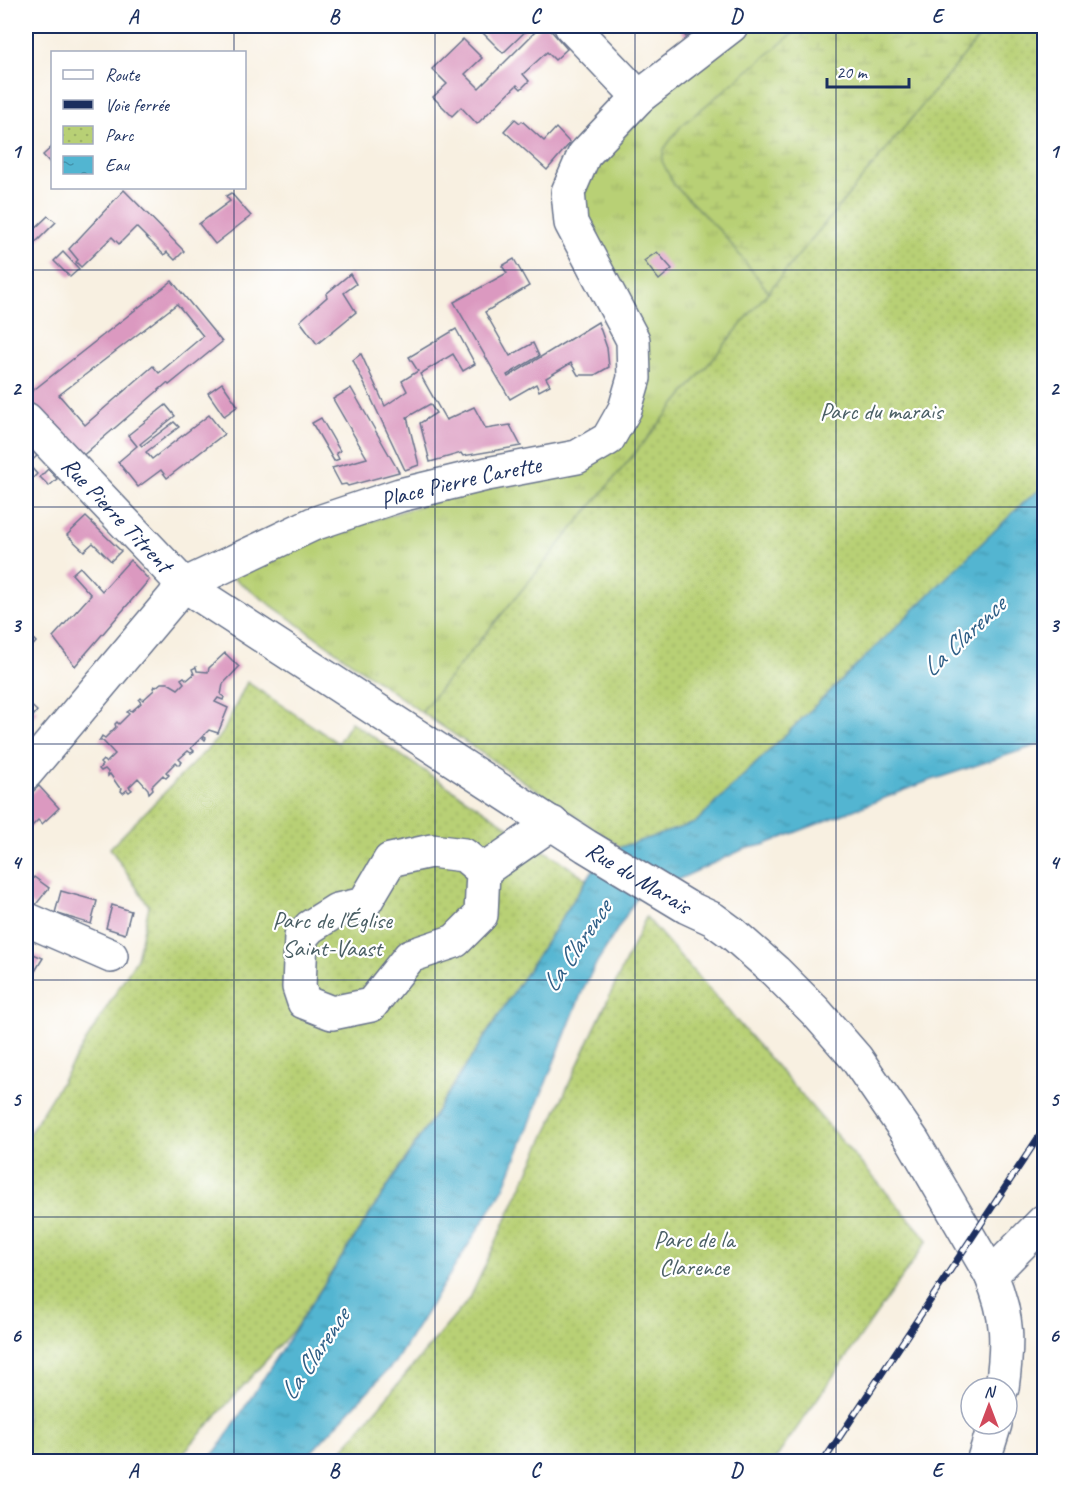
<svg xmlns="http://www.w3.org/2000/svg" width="1070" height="1487" font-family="Caveat,sans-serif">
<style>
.grass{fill:url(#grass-tufts);stroke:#6a806a;stroke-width:1.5}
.wetland{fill:url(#wetland-marsh);stroke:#6a806a;stroke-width:1.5}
.park{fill:url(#park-dots);stroke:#6a806a;stroke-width:1.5}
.water{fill:url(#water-ripples);stroke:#367298;stroke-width:1.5}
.building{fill:#db99c0;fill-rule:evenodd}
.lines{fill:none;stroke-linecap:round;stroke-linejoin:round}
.minor-casing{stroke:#68738c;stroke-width:36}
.minor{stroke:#fff;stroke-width:33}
.rail-casing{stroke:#1b2f5e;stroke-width:7}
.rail{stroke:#fff;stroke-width:4.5;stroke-dasharray:14;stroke-linecap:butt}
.grid{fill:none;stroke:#1b2f5e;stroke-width:1.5;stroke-opacity:0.55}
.labels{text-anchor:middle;stroke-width:4.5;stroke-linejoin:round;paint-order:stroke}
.park-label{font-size:24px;fill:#4a5f65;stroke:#fff}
.street-label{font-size:24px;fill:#1b2f5e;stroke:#fff}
.water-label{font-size:26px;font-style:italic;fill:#2e5e86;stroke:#fff}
.neatline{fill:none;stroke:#1b2f5e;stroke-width:2}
.grid-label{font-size:20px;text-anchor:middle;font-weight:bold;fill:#1b2f5e}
</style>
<defs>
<pattern id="grass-tufts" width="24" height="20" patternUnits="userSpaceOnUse" patternTransform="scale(1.5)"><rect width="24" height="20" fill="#b8d075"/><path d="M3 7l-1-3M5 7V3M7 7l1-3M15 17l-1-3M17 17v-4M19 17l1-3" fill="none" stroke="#9eb368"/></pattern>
<pattern id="wetland-marsh" width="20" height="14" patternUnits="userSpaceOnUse" patternTransform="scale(1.5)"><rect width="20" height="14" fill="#b8d075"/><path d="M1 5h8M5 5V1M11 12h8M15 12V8" fill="none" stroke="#9eb368"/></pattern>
<pattern id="park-dots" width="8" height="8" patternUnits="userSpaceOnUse" patternTransform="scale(1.5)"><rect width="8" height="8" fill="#b8d075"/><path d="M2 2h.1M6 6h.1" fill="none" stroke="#9eb368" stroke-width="1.8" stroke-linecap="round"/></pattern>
<pattern id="water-ripples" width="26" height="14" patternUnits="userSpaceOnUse" patternTransform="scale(1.5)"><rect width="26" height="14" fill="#52b5d1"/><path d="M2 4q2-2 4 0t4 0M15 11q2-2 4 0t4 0" fill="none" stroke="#4394ad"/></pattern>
</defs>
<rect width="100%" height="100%" fill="#fff"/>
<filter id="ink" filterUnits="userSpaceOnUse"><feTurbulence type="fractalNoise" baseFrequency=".0167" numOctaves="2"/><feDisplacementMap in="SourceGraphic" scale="12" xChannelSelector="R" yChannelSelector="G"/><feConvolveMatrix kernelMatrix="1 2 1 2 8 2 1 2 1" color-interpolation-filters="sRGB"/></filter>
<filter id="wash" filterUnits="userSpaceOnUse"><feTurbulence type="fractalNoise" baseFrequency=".008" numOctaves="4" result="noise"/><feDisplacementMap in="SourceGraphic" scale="24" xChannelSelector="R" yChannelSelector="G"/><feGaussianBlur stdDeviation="1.35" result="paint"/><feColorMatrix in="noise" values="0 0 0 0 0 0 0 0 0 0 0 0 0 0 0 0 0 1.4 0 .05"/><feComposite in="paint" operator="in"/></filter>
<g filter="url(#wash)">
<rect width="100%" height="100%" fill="#f8f0e1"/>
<polygon class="grass" points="731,26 988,26 421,712 219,568 577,457 634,378 568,192"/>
<polygon class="wetland" points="802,26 1000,26 778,304 724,235 674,185 662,161 664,149 681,126"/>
<g class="park">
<polygon points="988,26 1044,26 1044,486 1022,504 695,823 621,847 421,712"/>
<polygon points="247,682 338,743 351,722 587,879 296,1327 176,1461 26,1461 26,1139 137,958 149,906 110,848 222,734"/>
<polygon points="646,917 928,1240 774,1461 333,1461 470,1298"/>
</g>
<polygon class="water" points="1044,486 1044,743 926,782 763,845 744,849 675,881 641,891 597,962 584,987 504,1188 395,1362 303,1461 206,1462 219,1447 597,864 621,847 695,823 1022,504"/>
<g id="blocks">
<g class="building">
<polygon points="476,26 531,26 503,53"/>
<polygon points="541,26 547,26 567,49 555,60 547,52 523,74 529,81 521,89 517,85 477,124 461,107 452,116 433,97 447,84 432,69 463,39 482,58 465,74 479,88"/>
<polygon points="678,26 694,26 697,29 686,37"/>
<polygon points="515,119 520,123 522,121 544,141 556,128 570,143 547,170 504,131"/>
<polygon points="52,147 52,163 51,164 43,155"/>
<polygon points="124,190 184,251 175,260 167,252 164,255 136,227 119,244 112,237 81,267 76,262 78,260 69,249"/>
<polygon points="231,193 251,216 215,244 199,224 230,201 226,196"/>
<polygon points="48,216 56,222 37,241 34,241 28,248 26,246 26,237"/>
<polygon points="63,252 79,269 70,277 54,261"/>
<polygon points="657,252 672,269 659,280 644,261"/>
<polygon points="514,259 529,286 485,312 510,356 533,343 539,356 507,375 508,377 598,322 607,348 609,367 595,375 578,375 571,363 546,378 550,385 539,391 536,384 510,399 454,302 507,273 502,266"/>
<polygon points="350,274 356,284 344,293 356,312 317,344 300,321 327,297 326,294"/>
<path d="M172,281L222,342L169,385L167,383L80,458L26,396ZM177,304L203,336L159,373L153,366L85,425L59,395Z"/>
<polygon points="456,329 475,364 463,371 453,354 420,374 446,420 474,407 486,429 510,425 521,446 463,456 461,453 430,462 420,423 436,413 430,404 407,417 419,465 405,470 353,360 361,354 385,406 407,391 402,381 418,371 409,357"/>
<polygon points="222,383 238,406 224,416 208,393"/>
<polygon points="351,388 399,472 348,486 346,484 341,485 332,468 367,458 333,399"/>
<polygon points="166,405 175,416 140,444 142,446 174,422 179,427 146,452 152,459 209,415 224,434 167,478 161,470 138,487 118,462 137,446 128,435"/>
<polygon points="321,418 340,451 336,453 339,459 334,461 312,423"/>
<polygon points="26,443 37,456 28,464 37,474 26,485"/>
<polygon points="48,469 57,479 49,486 40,477"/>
<polygon points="86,517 121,551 111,561 93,543 84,551 67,535"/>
<polygon points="130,560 149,580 75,666 53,637 91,595 72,574 80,567 102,591"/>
<polygon points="26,631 36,642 26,653"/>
<polygon points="225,653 239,667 223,684 221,695 224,697 223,700 218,698 215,702 228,708 218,733 209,730 203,736 206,738 205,740 202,737 191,748 194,751 191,753 188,751 179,759 182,762 179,765 176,762 166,772 169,775 166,778 163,775 152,786 153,789 149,793 148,789 138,778 129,787 132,790 129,792 127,790 123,793 121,791 122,788 119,787 110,774 108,776 108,772 105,769 101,771 99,769 102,765 100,763 103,760 106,763 115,754 103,741 99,741 102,736 105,738 116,727 115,724 117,722 119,724 129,714 127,712 130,710 132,711 141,703 139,700 141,698 143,700 154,690 153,688 154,686 156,687 161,683 168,683 178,689 184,683 181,679 184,677 187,680 194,674 192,669 196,667 197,671 208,672 209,668"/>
<polygon points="26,701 37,711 26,725"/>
<polygon points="39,786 59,808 42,824 38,820 26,832 26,798"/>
<polygon points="34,877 49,888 34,907 26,900 26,889"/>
<polygon points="61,891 97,901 91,924 55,913"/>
<polygon points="112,905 131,911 125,934 106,928"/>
<polygon points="26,951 43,958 26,986"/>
</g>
</g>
</g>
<g filter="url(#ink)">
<use href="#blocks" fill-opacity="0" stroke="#68738c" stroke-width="1.5"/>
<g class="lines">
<defs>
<g id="minor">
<polyline points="571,26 639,97"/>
<path id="s1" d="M26,419L184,585L586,846L687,907L713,919L732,933L775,971L816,1012L856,1058L913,1141L991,1275C1009,1318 1008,1343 1002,1388"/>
<path id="s2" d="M26,773L184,585L313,524L400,495L487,474L577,457L608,439L625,409L634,378L633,340L571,223L568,192L584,155L639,97L731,26"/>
<polyline points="483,871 464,855 431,851 390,860 364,904 337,910 310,927 301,937 299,987 304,1002 332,1013 371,1005 410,956 455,941 481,915 483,871 552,823"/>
<polyline points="26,919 111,956"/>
<polyline points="991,1275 1044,1221"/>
<polyline points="983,1462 995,1424"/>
</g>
</defs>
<use href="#minor" class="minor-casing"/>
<use href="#minor" class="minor"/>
<defs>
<polyline id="rail" points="823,1462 1044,1129"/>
</defs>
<use href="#rail" class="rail-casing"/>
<use href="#rail" class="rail"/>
</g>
</g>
<path class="grid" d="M234,26V52M435,26V1462M635,26V1462M836,26V1462M234,188V1462M26,270H1044M26,507H1044M26,744H1044M26,980H1044M26,1217H1044"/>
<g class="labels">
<g class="park-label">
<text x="881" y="419">Parc du marais</text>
<text x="332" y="928">Parc de l'Église<tspan x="332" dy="28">Saint-Vaast</tspan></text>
<text x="694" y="1247">Parc de la<tspan x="694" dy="28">Clarence</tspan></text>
</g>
<g class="street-label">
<text dy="8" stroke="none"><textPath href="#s2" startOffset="542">Place Pierre Carette</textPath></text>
<text dy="8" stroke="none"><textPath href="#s1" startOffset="132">Rue Pierre Titrent</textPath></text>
<text dy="8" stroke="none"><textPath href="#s1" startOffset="770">Rue du Marais</textPath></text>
</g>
<g class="water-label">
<text transform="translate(963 636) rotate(-43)" y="9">La Clarence</text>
<text transform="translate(576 946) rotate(-56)" y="9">La Clarence</text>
<text transform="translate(314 1354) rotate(-56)" y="9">La Clarence</text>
</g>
</g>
<rect width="1070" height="1487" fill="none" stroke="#fff" stroke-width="66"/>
<rect x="51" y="51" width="195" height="138" fill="#ffffff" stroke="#a4acbf" stroke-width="1.5"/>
<rect x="63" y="70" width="30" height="9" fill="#ffffff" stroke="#a4acbf" stroke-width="1.5"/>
<text x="105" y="81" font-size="18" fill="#1b2f5e">Route</text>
<rect x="63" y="100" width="30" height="9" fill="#1b2f5e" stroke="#a4acbf" stroke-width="1.5"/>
<text x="105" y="111" font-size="18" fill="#1b2f5e">Voie ferrée</text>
<rect x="63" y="126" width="30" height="18" fill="url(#park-dots)" stroke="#a4acbf" stroke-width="1.5"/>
<text x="105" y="141" font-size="18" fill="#1b2f5e">Parc</text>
<rect x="63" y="156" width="30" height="18" fill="url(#water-ripples)" stroke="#a4acbf" stroke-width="1.5"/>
<text x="105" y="171" font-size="18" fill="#1b2f5e">Eau</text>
<g transform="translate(989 1406)"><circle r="28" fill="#ffffff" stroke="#a4acbf" stroke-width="1.5"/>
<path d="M0-4.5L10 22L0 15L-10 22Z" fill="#d1495b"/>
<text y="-9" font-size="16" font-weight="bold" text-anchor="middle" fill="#1b2f5e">N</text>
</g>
<path d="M827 78v9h82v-9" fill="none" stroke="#1b2f5e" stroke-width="3"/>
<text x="836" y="78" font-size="18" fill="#1b2f5e" stroke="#ffffff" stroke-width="4.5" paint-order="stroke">20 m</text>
<rect x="33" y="33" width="1004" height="1421" class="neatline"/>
<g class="grid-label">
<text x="133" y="23">A</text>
<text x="334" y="23">B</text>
<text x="535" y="23">C</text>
<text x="736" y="23">D</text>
<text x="937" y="23">E</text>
<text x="16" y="158">1</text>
<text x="1054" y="158">1</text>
<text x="16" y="395">2</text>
<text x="1054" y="395">2</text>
<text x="16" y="632">3</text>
<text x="1054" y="632">3</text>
<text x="16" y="869">4</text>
<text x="1054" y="869">4</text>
<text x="16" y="1106">5</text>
<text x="1054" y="1106">5</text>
<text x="16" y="1342">6</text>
<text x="1054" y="1342">6</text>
<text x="133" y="1477">A</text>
<text x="334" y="1477">B</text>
<text x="535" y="1477">C</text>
<text x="736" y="1477">D</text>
<text x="937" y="1477">E</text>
</g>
</svg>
